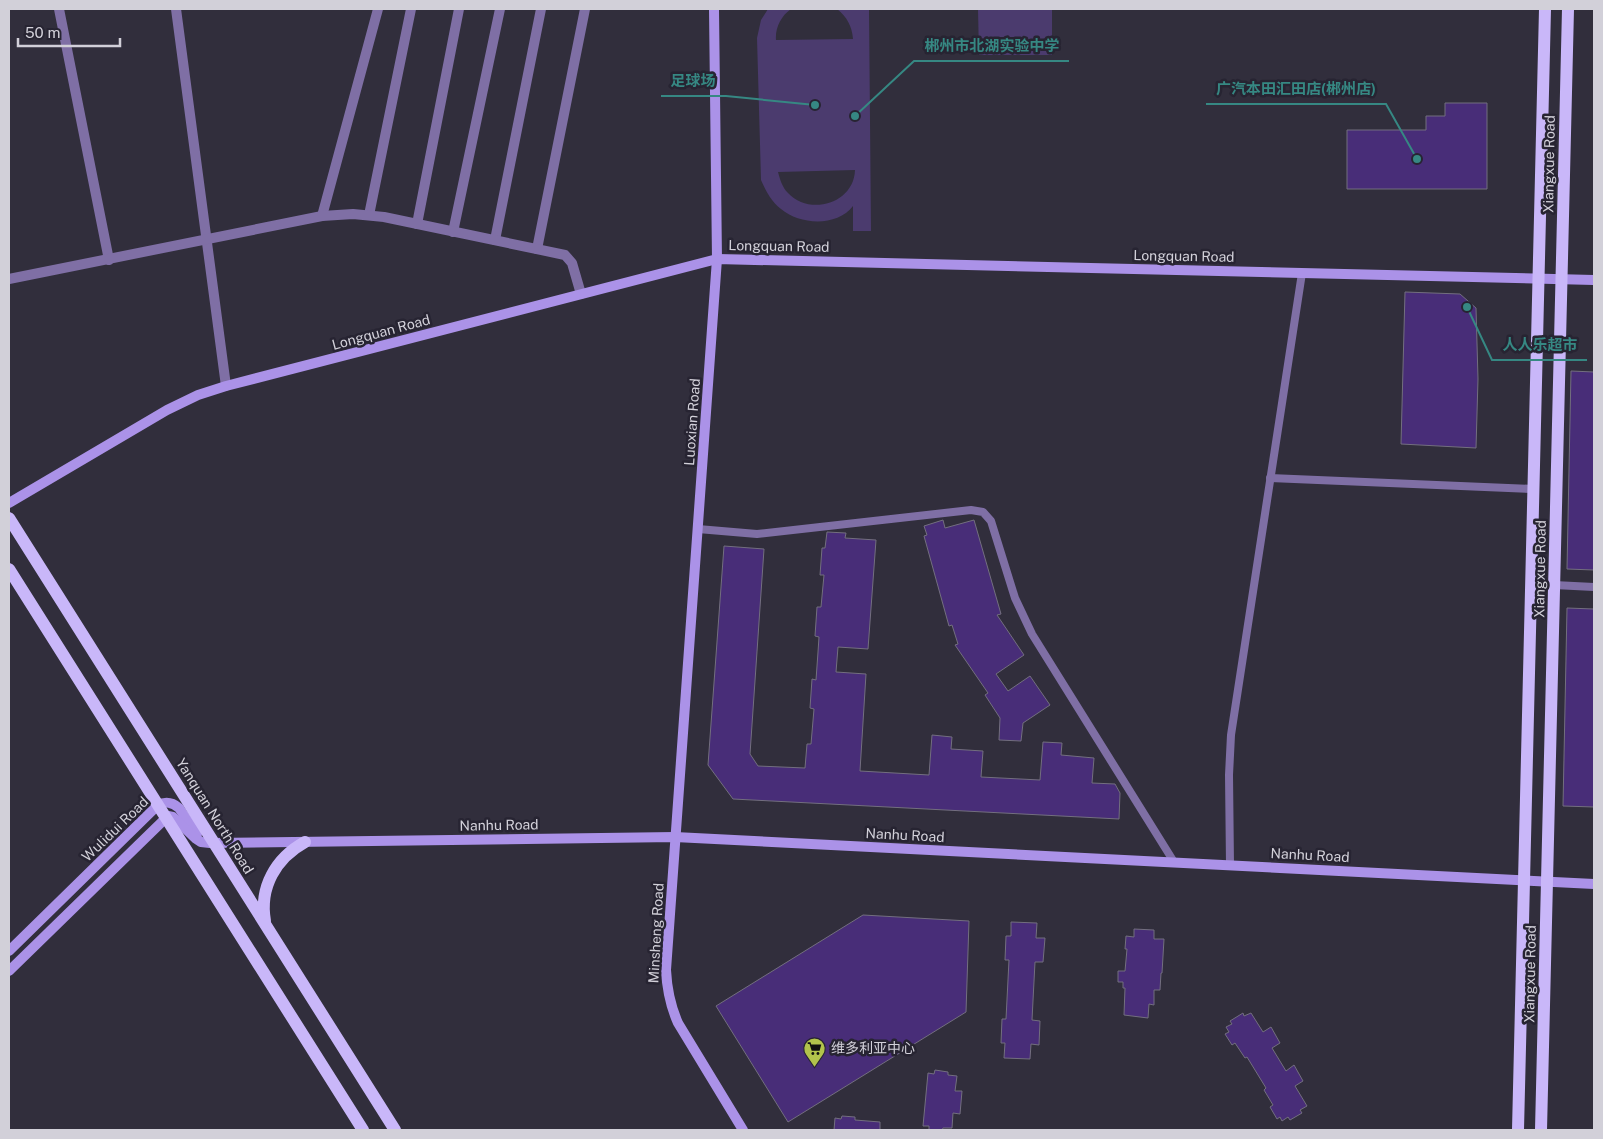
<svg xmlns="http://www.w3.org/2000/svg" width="1603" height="1139" font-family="'Public Sans','Noto Sans SC',sans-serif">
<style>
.green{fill:#4b3b6e;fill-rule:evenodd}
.building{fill:#482d78;stroke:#736f7f}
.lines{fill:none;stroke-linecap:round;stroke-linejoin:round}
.lane{stroke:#7f6fa5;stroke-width:8}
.street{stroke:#7f6fa5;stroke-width:10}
.secondary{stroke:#ab92e8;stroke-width:10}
.primary{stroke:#c9b7f9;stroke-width:12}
.labels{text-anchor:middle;stroke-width:5;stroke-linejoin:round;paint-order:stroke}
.street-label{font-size:14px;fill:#d2d0d9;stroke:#272432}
.poi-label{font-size:14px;fill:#d2d0d9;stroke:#272432;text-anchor:start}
.leader{fill:none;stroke:#368883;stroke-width:2}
.callout-dot{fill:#368883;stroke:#272432;stroke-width:2}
.callout-label{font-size:15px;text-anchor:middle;font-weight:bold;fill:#368883;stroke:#272432;stroke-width:5;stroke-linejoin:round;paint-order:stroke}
</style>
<rect width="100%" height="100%" fill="#312e3c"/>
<g class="green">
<path d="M768,9H791C781,16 775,28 776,40L853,39C852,26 847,17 837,9H869L871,231H853V206C837,227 800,225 781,209C771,201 766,191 761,180L757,38L761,20ZM855,170C854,204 809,216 788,193C782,187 780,179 778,172Z"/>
<polygon points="978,9 1052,9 1052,55 979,55"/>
</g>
<g class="building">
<polygon points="1445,103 1487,103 1487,189 1347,189 1347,130 1426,130 1426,116 1445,116"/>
<polygon points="1405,292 1460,294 1476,308 1478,379 1476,448 1401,444"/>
<polygon points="1571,371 1594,372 1594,570 1567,569"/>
<polygon points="943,520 945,528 974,520 1001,614 997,615 1024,655 996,674 1008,691 1030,676 1050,705 1023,723 1021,741 999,740 1000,718 985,695 988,693 955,645 958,644 952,625 949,626 924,536 927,535 924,526"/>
<polygon points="827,532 846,533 845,538 876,540 868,649 838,647 836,672 866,674 860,771 929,775 932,735 952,737 951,749 983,751 981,777 1040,780 1043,742 1062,743 1061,755 1094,758 1092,783 1115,784 1120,793 1119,819 733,799 708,765 724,546 764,549 750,754 758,766 805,768 807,744 811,744 814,709 810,708 812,679 816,680 818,652 819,637 815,636 817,607 821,607 824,575 820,575 822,548 825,548"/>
<polygon points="1567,608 1594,609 1594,807 1563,806"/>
<polygon points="863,915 969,921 966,1012 788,1122 716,1006"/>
<polygon points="1011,922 1037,923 1036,938 1045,938 1043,962 1035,962 1032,1020 1040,1021 1039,1045 1031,1044 1030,1059 1004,1058 1005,1043 1001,1043 1002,1019 1006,1019 1009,960 1005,960 1006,936 1011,936"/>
<polygon points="1134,929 1154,930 1154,939 1164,939 1162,973 1161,973 1160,990 1154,990 1154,1005 1149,1004 1148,1018 1124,1015 1125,988 1123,988 1123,982 1118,982 1118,971 1125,971 1127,949 1125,949 1126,936 1134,937"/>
<polygon points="1243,1013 1244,1016 1251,1013 1263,1032 1271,1027 1280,1043 1272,1048 1286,1071 1294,1065 1303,1081 1295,1086 1307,1106 1300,1110 1302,1113 1290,1120 1288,1117 1282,1121 1280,1117 1277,1119 1270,1107 1273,1105 1264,1090 1266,1088 1247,1057 1245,1058 1235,1043 1232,1045 1225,1034 1229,1032 1226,1027 1232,1024 1230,1021"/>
<polygon points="935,1070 948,1072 948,1075 957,1076 955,1091 962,1091 960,1114 953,1113 952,1128 943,1128 942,1130 929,1130 929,1126 923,1126 928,1073 934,1074"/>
<polygon points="842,1116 855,1117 855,1120 880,1122 880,1130 834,1130 835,1118 841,1119"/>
</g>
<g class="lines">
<g class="lane">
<polyline points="1270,478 1533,489"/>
<polyline points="698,529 757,534 971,510 983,512 991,521 1015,598 1032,634 1174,862"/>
<polyline points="1554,585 1594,587"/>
<polyline points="1230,865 1229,775 1231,735 1302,273"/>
</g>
<g class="street">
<polyline points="59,9 109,260"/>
<polyline points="176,9 226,386"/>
<polyline points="369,215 411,9"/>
<polyline points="322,216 378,9"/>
<polyline points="417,224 459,9"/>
<polyline points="453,232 500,9"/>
<polyline points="495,240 541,9"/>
<polyline points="537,249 585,9"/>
<polyline points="9,279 322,216 353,214 384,217 565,255 572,263 581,294"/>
</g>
<g class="secondary">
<path d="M714,9L717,259L666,970C667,990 670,1005 678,1023L743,1130"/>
<polyline points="9,503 167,410 198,395 226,386 717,259 1594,280"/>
<path d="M9,951L158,805C166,801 172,802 179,808L197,834"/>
<polyline points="9,971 168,816 173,817 195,838 201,842 210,843 675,837 1594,884"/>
</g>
<g class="primary">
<polyline points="9,518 395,1130"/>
<polyline points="9,569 363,1130"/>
<path d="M265,921C259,887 276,858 305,842"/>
<polyline points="1518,1130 1545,9"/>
<polyline points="1541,1130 1568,9"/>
</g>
</g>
<defs>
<symbol id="supermarket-pin" viewBox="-11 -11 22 30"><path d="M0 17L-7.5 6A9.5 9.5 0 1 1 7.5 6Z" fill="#b2c34c" stroke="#272432"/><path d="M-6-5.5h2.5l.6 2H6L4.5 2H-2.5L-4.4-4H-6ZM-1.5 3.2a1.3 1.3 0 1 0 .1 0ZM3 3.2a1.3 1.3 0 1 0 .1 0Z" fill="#111"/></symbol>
</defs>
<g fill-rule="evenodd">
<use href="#supermarket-pin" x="802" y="1036" width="25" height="34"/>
</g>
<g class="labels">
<g class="street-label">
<text transform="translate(1549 164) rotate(-89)" y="5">Xiangxue Road</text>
<text transform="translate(779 246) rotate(1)" y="5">Longquan Road</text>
<text transform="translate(1184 256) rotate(1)" y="5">Longquan Road</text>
<text transform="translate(381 332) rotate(-15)" y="5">Longquan Road</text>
<text transform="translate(692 422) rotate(-86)" y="5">Luoxian Road</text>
<text transform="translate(1540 569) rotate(-89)" y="5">Xiangxue Road</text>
<text transform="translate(215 816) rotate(58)" y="5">Yanquan North Road</text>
<text transform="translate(499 825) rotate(-1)" y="5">Nanhu Road</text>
<text transform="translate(115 829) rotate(-44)" y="5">Wulidui Road</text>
<text transform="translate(905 835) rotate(3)" y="5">Nanhu Road</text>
<text transform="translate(1310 855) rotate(3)" y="5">Nanhu Road</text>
<text transform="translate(656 933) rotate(-87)" y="5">Minsheng Road</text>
<text transform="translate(1530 974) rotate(-89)" y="5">Xiangxue Road</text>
</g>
<g class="poi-label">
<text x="831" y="1053">维多利亚中心</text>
</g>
</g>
<path class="leader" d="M855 116L914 61H1069M815 105L726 96H661M1417 159L1386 104H1206M1467 307L1492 360H1587"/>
<g class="callout-dot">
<circle cx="855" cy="116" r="5"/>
<circle cx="815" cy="105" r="5"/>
<circle cx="1417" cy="159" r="5"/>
<circle cx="1467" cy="307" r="5"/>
</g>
<g class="callout-label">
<text x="992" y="51">郴州市北湖实验中学</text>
<text x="693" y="86">足球场</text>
<text x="1296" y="94">广汽本田汇田店(郴州店)</text>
<text x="1540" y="350">人人乐超市</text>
</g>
<rect width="1603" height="1139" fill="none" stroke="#d2d0d9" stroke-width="20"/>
<path d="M18 38v8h102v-8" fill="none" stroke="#d2d0d9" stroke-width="2.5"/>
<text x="25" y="38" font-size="15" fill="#d2d0d9" stroke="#272432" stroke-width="4" paint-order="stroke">50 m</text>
</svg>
